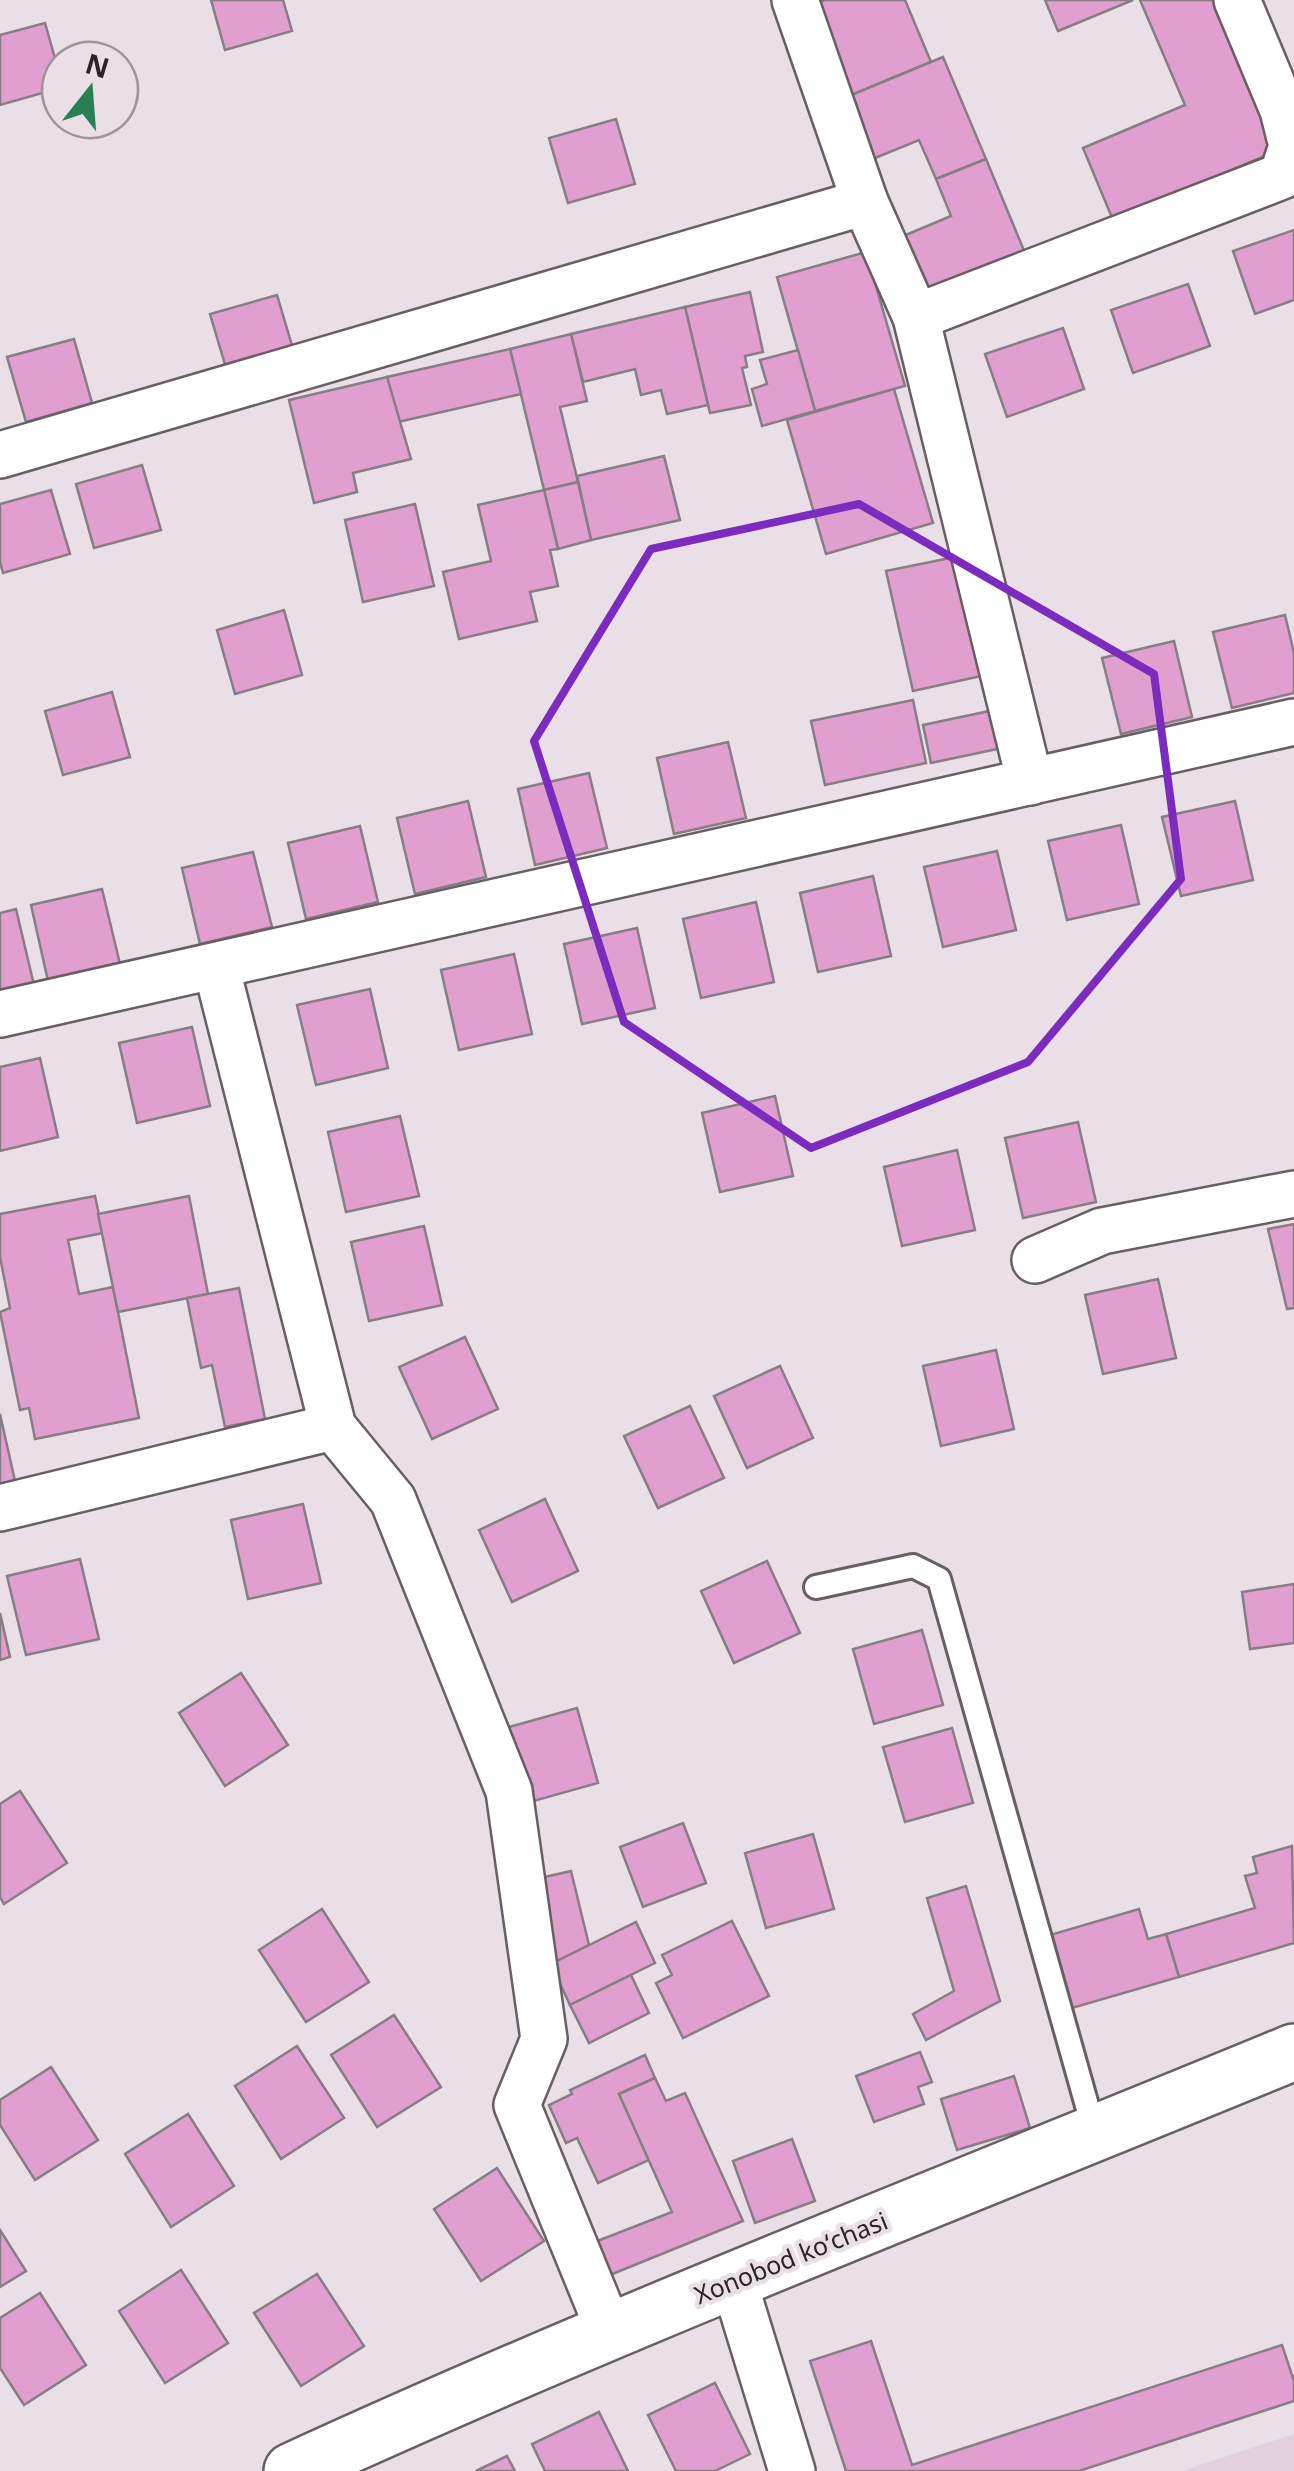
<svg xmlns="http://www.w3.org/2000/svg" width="1294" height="2471" font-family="'Noto Sans',sans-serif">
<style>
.built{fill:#e2d0dc}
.building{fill:#e09fce;stroke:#877d84;stroke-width:2.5}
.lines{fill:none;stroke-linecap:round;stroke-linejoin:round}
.lane-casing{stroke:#685e64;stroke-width:28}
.street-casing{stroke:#685e64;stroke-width:50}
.secondary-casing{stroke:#685e64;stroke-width:60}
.lane{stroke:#fff;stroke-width:22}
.street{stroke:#fff;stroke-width:45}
.secondary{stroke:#fff;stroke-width:55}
.marked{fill:none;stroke:#7b2cbf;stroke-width:8;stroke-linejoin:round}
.labels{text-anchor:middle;stroke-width:9;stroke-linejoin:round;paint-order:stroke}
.street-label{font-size:25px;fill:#292528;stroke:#eadfe7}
</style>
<rect width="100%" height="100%" fill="#eadfe7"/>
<polygon class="built" points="1294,2434 1294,2471 1182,2471"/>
<g class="building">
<polygon points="211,0 283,0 292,31 225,50"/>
<polygon points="825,0 905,0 931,62 849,96 811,6"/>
<polygon points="1045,0 1133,0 1058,31"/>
<polygon points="1140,0 1218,0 1281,149 1113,220 1083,148 1185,105"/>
<polygon points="45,23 60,76 60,88 0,105 0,35"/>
<polygon points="943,57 986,159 936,179 919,140 875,158 849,96"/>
<polygon points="616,119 635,184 568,203 549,138"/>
<polygon points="986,159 1025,253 925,295 901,237 951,216 936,179"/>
<polygon points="1294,230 1294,300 1255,314 1233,251"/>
<polygon points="866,252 905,386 815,411 777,277"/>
<polygon points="1188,284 1210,346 1133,373 1111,310"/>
<polygon points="750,292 763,352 745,356 747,367 742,368 751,405 710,413 685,307"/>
<polygon points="277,295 296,359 229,378 210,314"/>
<polygon points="685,307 708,405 667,414 661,390 641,395 635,369 583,382 571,334"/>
<polygon points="1063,328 1084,389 1007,417 985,354"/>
<polygon points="571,334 587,401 560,407 578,482 544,490 510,349"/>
<polygon points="74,339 92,403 26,422 7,357"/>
<polygon points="510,349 521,394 398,422 387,377"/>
<polygon points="798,350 815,411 762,426 752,389 767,384 760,360"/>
<polygon points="387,377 411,459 353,473 357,492 314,503 289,400"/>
<polygon points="894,389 933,523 826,554 787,420"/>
<polygon points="664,456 680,520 591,540 577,476"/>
<polygon points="142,465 161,530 94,548 76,484"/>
<polygon points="578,482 591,540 558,549 544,490"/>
<polygon points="51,490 70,554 3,573 0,562 0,504"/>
<polygon points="544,490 558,549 550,550 558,586 530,592 537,621 459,639 443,572 491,561 478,505"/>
<polygon points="415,504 434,586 363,602 345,520"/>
<polygon points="955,557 981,676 913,691 886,571"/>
<polygon points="284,610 302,675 235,694 217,630"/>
<polygon points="1285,615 1294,653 1294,693 1232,708 1213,632"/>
<polygon points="1174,641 1192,717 1121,734 1102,658"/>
<polygon points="112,692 130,757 63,775 45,711"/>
<polygon points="913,700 926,763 825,785 811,721"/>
<polygon points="994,710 1002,748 931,763 923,725"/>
<polygon points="728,742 746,818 674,834 657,758"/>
<polygon points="589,773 607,848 535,865 518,789"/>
<polygon points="468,801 486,877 415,894 397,818"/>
<polygon points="1235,801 1253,880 1181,896 1162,817"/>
<polygon points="1121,825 1139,904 1067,920 1048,841"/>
<polygon points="360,826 378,902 306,919 288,843"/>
<polygon points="997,851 1016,930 943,947 924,867"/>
<polygon points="253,852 272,927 200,944 182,868"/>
<polygon points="873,876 891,956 818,972 800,893"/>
<polygon points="102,889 120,964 48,981 31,905"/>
<polygon points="756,902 774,982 701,998 683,919"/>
<polygon points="16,909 34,985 0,993 0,913"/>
<polygon points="637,928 655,1008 582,1024 564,944"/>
<polygon points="514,954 532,1034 459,1050 441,970"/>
<polygon points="370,989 388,1068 316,1085 297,1005"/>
<polygon points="192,1027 210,1106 137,1123 119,1043"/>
<polygon points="40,1058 58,1137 0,1151 0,1067"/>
<polygon points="775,1096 793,1176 720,1192 702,1113"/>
<polygon points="400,1116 419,1196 346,1212 328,1132"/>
<polygon points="1078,1122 1096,1202 1023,1218 1005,1138"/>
<polygon points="957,1150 975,1230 902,1246 884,1167"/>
<polygon points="95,1196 103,1233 68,1240 79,1294 113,1287 139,1418 35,1439 29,1408 20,1410 0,1312 10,1308 0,1257 0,1214"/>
<polygon points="189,1196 208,1294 118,1312 98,1214"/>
<polygon points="1294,1224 1294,1308 1287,1309 1268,1229"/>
<polygon points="424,1226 442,1305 369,1321 351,1242"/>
<polygon points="1158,1279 1176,1358 1103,1374 1085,1295"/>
<polygon points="239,1288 265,1419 225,1427 212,1365 201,1368 187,1298"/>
<polygon points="465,1337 498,1409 432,1439 399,1367"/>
<polygon points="996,1350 1014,1429 941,1446 923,1366"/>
<polygon points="780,1366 813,1438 747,1468 714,1396"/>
<polygon points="690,1406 724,1478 658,1508 624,1436"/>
<polygon points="0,1414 15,1481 0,1484"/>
<polygon points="545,1499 578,1571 512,1602 479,1530"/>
<polygon points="303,1504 321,1583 248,1599 231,1520"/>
<polygon points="80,1559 99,1639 26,1655 7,1576"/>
<polygon points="767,1561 800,1633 734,1663 701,1591"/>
<polygon points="1294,1584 1294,1643 1250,1649 1242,1592"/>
<polygon points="0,1613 10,1657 0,1660"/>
<polygon points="922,1630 943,1705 874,1724 853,1649"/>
<polygon points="241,1673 288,1745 225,1786 179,1713"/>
<polygon points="577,1708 598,1783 530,1802 509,1727"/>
<polygon points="952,1728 973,1803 905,1822 883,1747"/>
<polygon points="20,1791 67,1863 4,1904 0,1897 0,1804"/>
<polygon points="683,1823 706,1883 643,1907 620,1847"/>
<polygon points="813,1834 834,1909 766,1928 745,1853"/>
<polygon points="1292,1846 1294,1943 1179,1977 1166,1934 1255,1908 1245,1876 1257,1873 1253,1857"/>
<polygon points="571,1871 589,1945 551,1964 531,1880"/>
<polygon points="966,1886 1000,2001 926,2040 913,2014 954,1991 927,1898"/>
<polygon points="322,1909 369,1982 306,2022 259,1950"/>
<polygon points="1139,1909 1148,1939 1166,1934 1179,1977 1065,2010 1043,1937"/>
<polygon points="732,1921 769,1996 683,2038 656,1983 672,1975 662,1955"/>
<polygon points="636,1922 655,1963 570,2005 551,1964"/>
<polygon points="631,1975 649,2013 589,2043 570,2005"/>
<polygon points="394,2015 441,2087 377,2127 331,2055"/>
<polygon points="297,2046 344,2118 281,2159 235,2086"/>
<polygon points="920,2052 932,2082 918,2087 924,2104 874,2122 856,2076"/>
<polygon points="645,2055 655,2078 619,2094 649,2160 598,2183 577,2138 566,2143 549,2105 572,2094 570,2090"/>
<polygon points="51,2067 98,2140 35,2180 0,2125 0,2100"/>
<polygon points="1014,2076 1030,2128 957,2150 941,2099"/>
<polygon points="655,2078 666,2101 685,2093 743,2221 600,2279 587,2245 672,2212 619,2094"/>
<polygon points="188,2114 234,2186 171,2227 125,2154"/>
<polygon points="792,2139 815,2201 755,2223 733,2161"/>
<polygon points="497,2168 544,2241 481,2281 434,2209"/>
<polygon points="0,2230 26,2271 0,2287"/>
<polygon points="181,2270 228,2343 165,2383 119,2311"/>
<polygon points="317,2274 364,2346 301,2386 254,2313"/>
<polygon points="40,2293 86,2365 24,2405 0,2368 0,2318"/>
<polygon points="871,2341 912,2465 1282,2345 1294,2381 1294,2401 1079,2471 846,2471 810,2361"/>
<polygon points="715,2383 750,2454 715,2471 676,2471 648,2415"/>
<polygon points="599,2412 628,2471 545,2471 532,2444"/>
<polygon points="507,2456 515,2471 476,2471"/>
</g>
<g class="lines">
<defs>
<polyline id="lane" points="816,1587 913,1566 939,1579 1095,2134"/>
<g id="street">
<polyline points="795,0 865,202 916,317 1030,782"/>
<polyline points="916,317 1282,176 1292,146 1283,110 1237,0"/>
<polyline points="0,455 865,202"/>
<polyline points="216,966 333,1427 393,1500 509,1791 544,2039 517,2105 609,2330"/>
<polyline points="0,1014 1294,722"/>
<polyline points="1035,1260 1102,1231 1294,1194"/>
<polyline points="0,1508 333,1427"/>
<polyline points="734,2282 792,2471"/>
</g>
<path id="secondary" d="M292,2471C621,2320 959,2190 1294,2052"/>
</defs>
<use href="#lane" class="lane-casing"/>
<use href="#street" class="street-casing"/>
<use href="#secondary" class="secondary-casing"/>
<use href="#lane" class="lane"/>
<use href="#street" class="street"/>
<use href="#secondary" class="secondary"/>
</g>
<path class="marked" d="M859,504L1154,674L1181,879L1028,1062L811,1148L624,1022L534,741L651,549Z"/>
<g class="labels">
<g class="street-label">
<text transform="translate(791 2258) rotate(-22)" y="9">Xonobod koʻchasi</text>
</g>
</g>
<g transform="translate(90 90) rotate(17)"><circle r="48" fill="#eadfe7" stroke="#9d959b" stroke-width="2.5"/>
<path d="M0-8L18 38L0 25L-18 38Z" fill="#288054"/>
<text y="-15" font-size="28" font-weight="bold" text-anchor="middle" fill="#292528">N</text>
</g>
</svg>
